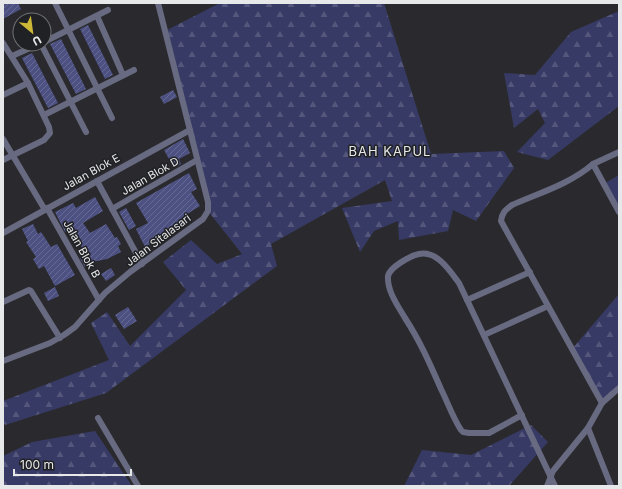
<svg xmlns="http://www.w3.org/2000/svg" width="622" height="489" font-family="Inter,sans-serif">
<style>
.forest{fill:url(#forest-firs)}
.building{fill:url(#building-hatch)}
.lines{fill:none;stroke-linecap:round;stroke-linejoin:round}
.minor{stroke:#676a81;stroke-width:6}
.labels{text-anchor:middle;stroke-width:3;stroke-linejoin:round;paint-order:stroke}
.street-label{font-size:11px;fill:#e7e8ea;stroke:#202124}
.quarter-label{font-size:13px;letter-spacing:1px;fill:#e7e8ea;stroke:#202124}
</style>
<defs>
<pattern id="forest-firs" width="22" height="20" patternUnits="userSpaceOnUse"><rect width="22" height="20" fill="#373a65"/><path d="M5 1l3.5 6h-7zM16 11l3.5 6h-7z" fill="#54567b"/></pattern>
<pattern id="building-hatch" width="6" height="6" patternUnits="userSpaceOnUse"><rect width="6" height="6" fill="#4d5182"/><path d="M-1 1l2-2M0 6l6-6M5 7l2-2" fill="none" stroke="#676a94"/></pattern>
</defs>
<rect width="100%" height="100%" fill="#2a2a2e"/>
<g class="forest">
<polygon points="220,3 384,3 431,154 504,151 514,168 476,221 453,210 448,231 399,240 398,221 374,231 360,252 342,208 392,201 385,180 271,244 277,266 106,393 5,425 3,421 3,401 109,360 91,323 107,312 130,346 186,290 163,262 191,240 217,264 242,254 208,211 165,31"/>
<polygon points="619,11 619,106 548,160 517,152 545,123 538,109 514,128 504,73 535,75 571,32"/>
<polygon points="619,175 619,211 604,184"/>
<polygon points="619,294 619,388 602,403 572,349"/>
<polygon points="531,425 548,442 509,486 404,486 422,450 471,455"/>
<polygon points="95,431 132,486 3,486 3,456 32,442"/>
</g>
<g class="building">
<polygon points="3,3 18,3 21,9 3,19"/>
<polygon points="88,25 113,75 105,79 80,29"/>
<polygon points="61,39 86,89 76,94 50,44"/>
<polygon points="32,53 58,103 48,108 22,58"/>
<polygon points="173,90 177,97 164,104 160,97"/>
<polygon points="183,139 190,153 179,159 181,164 174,168 164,150"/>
<polygon points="189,173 197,189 191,192 200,206 184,216 187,221 164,235 165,236 145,247 136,229 148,223 136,203"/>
<polygon points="95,197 103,211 83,223 90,233 106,224 115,238 117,237 121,244 118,246 121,252 107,259 92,262 85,267 80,258 86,254 76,239 73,241 67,230 65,232 55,212 73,203 76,208"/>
<polygon points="126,208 136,226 129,230 119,212"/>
<polygon points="33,224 38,234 41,232 51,247 57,244 75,275 55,286 44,266 39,269 33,259 36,257 26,242 28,241 22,229"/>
<polygon points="111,268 115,275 106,281 101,274"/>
<polygon points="55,287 59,296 48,301 44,293"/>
<polygon points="128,307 137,321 124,329 115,315"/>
</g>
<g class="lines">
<g class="minor">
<polyline points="55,3 112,118"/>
<polyline points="97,16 123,75"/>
<polyline points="44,42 108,10"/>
<polyline points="3,43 28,83 49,127 50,133 44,140 3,160"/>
<polyline points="41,44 86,132"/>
<polyline points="12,56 39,44"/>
<polyline points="3,95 28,83"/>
<polyline points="44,115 134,70"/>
<polyline points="3,139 45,210"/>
<polyline points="593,164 619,152"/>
<polyline points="97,181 142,264"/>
<polyline points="47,208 99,300"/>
<polyline points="112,209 197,160"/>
<polyline points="3,233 190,130"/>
<polyline points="467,300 530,272"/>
<polyline points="3,302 29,290 31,291 60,338"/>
<polyline points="484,335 548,306"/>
<polyline points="3,361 50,343 64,335 75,327 105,293 130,272 203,219 208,211 208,202 158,3"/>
<path d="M602,403L501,221C502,213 505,210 512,205C539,193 570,184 593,164L619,212"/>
<path d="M522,415L489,433H469L463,432L461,430C453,418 448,403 441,389C430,364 420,341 405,318C398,306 387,291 388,276C390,267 410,256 419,254C437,250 450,271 459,283L555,486"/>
<polyline points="98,418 138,486"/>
<polyline points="588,428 611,486"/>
<polyline points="547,486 553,471 588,428 602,403 619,388"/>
</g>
</g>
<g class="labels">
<g class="street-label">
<text transform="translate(91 172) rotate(-29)" y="4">Jalan Blok E</text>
<text transform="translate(150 176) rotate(-30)" y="4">Jalan Blok D</text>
<text transform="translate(158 240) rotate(-37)" y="4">Jalan Sitalasari</text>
<text transform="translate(82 249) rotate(61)" y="4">Jalan Blok B</text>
</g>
<g class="quarter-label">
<text x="390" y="156">BAH KAPUL</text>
</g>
</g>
<rect width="622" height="489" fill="none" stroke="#e7e8ea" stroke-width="8"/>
<g transform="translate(32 32) rotate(151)"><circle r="19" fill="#202124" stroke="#707173"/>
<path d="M0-3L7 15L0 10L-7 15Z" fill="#ceb837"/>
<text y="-6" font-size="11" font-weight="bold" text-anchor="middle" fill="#e7e8ea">U</text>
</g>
<path d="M14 469v6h117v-6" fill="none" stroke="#e7e8ea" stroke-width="2"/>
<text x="20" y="469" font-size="12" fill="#e7e8ea" stroke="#202124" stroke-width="3" paint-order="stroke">100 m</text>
</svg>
